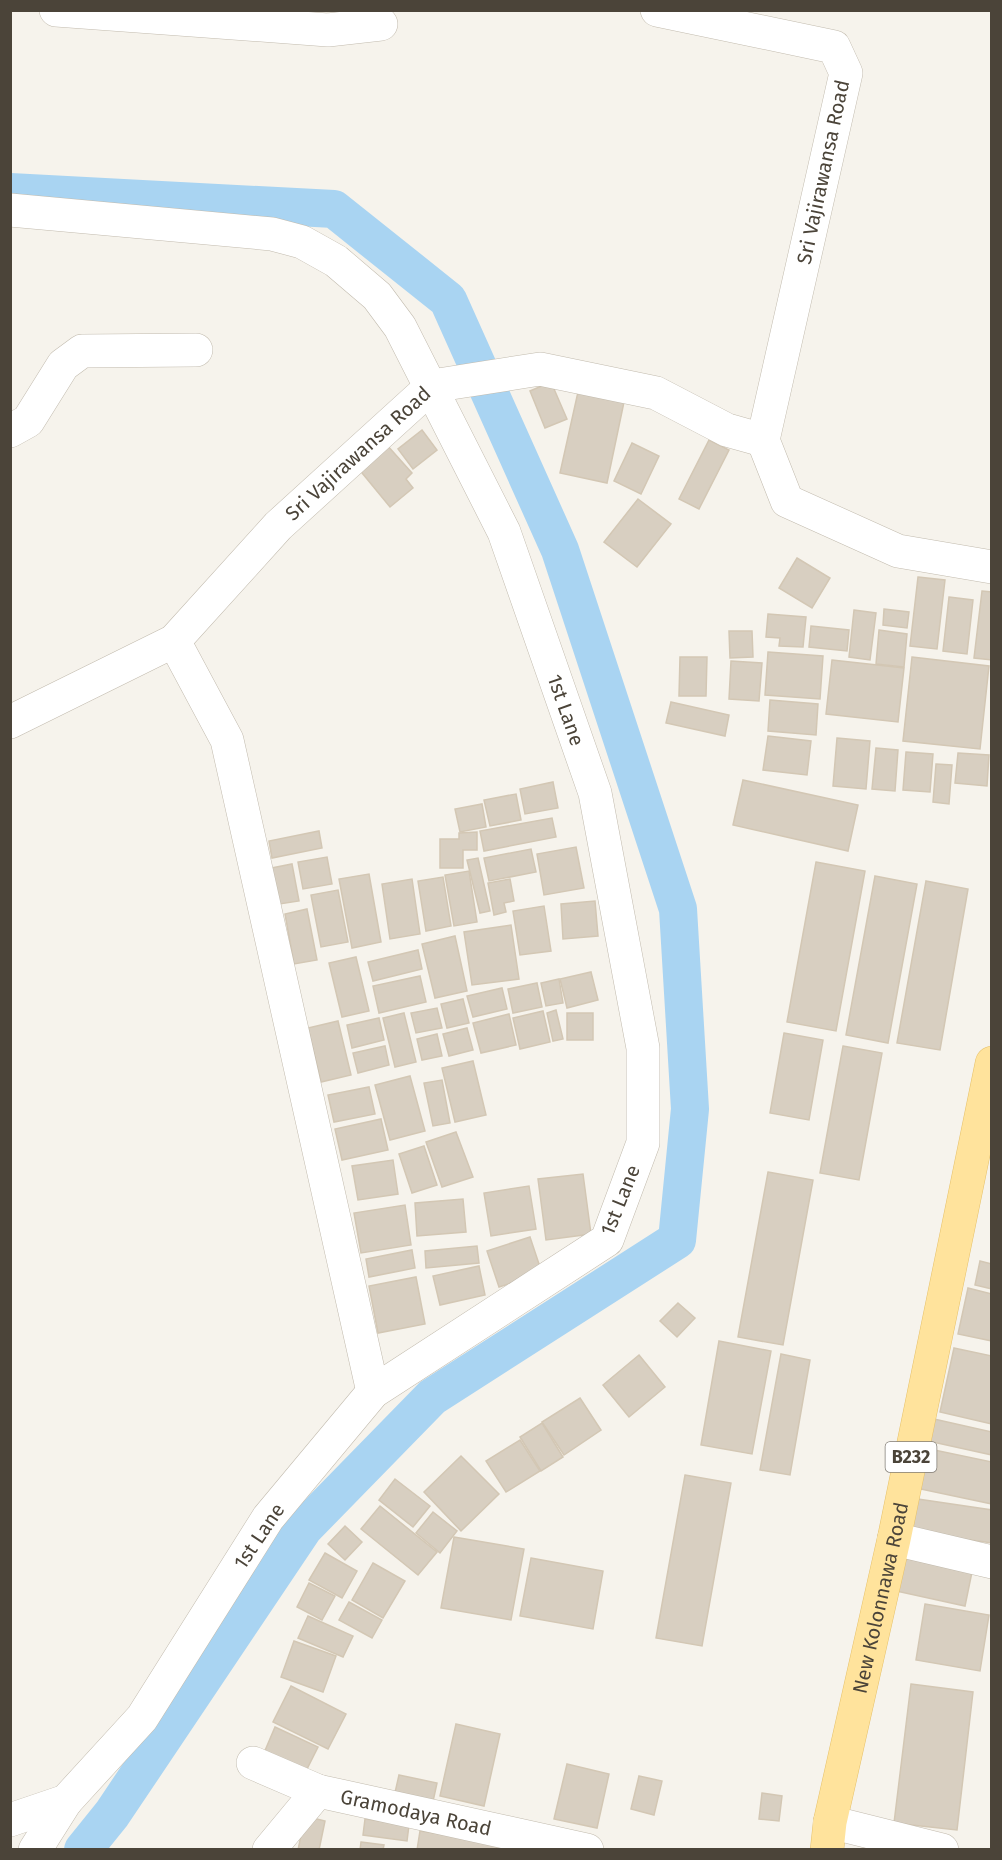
<svg xmlns="http://www.w3.org/2000/svg" width="1002" height="1860" font-family="'Fira Sans',sans-serif">
<style>
.lines{fill:none;stroke-linecap:round;stroke-linejoin:round}
.canal{stroke:#a9d4f2;stroke-width:38}
.building{fill:#d8cfc1;stroke:#d3c7b4;stroke-width:1.5}
.minor-casing{stroke:#c2bbae;stroke-width:34}
.major-casing{stroke:#e6c16a;stroke-width:34}
.minor{stroke:#fff;stroke-width:33}
.major{stroke:#ffe39c;stroke-width:33}
.labels{text-anchor:middle;stroke-width:4.5;stroke-linejoin:round;paint-order:stroke}
.shield{fill:#fff;stroke:#817c74;stroke-width:1.5}
.shield-label{font-size:18px;font-weight:bold;fill:#4b4439}
.street-label{font-size:20px;fill:#4b4439;stroke:#fff}
</style>
<rect width="100%" height="100%" fill="#f6f3ec"/>
<g class="lines">
<polyline class="canal" points="10,192 334,209 448,300 560,550 678,909 690,1109 677,1240 432,1397 304,1528 112,1814 83,1850"/>
</g>
<g class="building">
<polygon points="551,382 567,419 545,428 530,391"/>
<polygon points="578,392 624,402 607,483 560,473"/>
<polygon points="422,430 437,450 413,469 398,449"/>
<polygon points="709,440 729,450 699,509 679,499"/>
<polygon points="632,443 659,456 641,494 614,481"/>
<polygon points="386,444 412,473 406,479 413,488 390,507 358,468"/>
<polygon points="638,499 671,524 637,567 604,542"/>
<polygon points="797,558 830,578 812,608 779,588"/>
<polygon points="918,577 945,580 937,649 910,646"/>
<polygon points="982,591 992,592 992,660 974,658"/>
<polygon points="949,597 973,600 967,654 943,651"/>
<polygon points="884,609 909,612 907,628 883,625"/>
<polygon points="854,610 876,613 870,660 849,657"/>
<polygon points="768,614 806,617 803,647 779,646 780,638 766,637"/>
<polygon points="811,626 849,630 847,651 809,647"/>
<polygon points="879,630 907,634 904,667 876,664"/>
<polygon points="729,631 752,631 753,657 730,658"/>
<polygon points="768,652 823,656 820,699 765,695"/>
<polygon points="680,657 707,657 706,696 679,696"/>
<polygon points="912,657 989,666 980,749 903,741"/>
<polygon points="832,660 904,668 898,722 826,714"/>
<polygon points="731,661 762,663 759,701 729,699"/>
<polygon points="770,700 818,704 816,735 768,731"/>
<polygon points="671,702 729,715 725,736 666,723"/>
<polygon points="768,736 811,741 807,775 763,770"/>
<polygon points="837,738 870,741 866,789 833,786"/>
<polygon points="876,748 898,750 895,791 872,789"/>
<polygon points="906,752 933,754 930,792 903,790"/>
<polygon points="958,753 989,755 987,786 955,783"/>
<polygon points="936,764 952,765 949,804 933,802"/>
<polygon points="743,780 858,805 848,851 733,825"/>
<polygon points="553,782 558,808 525,814 520,789"/>
<polygon points="516,794 521,820 490,826 484,800"/>
<polygon points="482,804 486,827 460,832 455,809"/>
<polygon points="552,818 556,837 484,851 480,831"/>
<polygon points="319,831 322,848 272,858 269,841"/>
<polygon points="477,832 477,850 463,850 463,868 440,868 440,839 459,839 459,833"/>
<polygon points="576,847 584,888 544,895 537,854"/>
<polygon points="531,849 536,872 489,881 484,858"/>
<polygon points="327,857 332,884 303,889 298,862"/>
<polygon points="478,858 490,911 480,913 467,860"/>
<polygon points="816,862 865,871 836,1031 787,1022"/>
<polygon points="292,864 299,901 273,905 266,869"/>
<polygon points="469,871 477,922 454,926 445,875"/>
<polygon points="369,874 381,942 352,948 339,879"/>
<polygon points="875,876 917,884 888,1043 846,1035"/>
<polygon points="443,877 451,926 426,931 418,881"/>
<polygon points="412,879 420,934 390,939 382,884"/>
<polygon points="510,879 514,901 504,903 506,912 494,915 488,883"/>
<polygon points="926,881 968,889 940,1050 897,1043"/>
<polygon points="338,890 348,942 321,947 311,895"/>
<polygon points="595,901 598,936 563,939 561,904"/>
<polygon points="544,906 551,951 520,955 513,911"/>
<polygon points="307,909 317,960 294,964 285,914"/>
<polygon points="511,925 519,979 472,985 464,932"/>
<polygon points="455,936 467,991 435,998 422,944"/>
<polygon points="418,950 422,969 373,981 368,962"/>
<polygon points="356,957 369,1011 342,1017 329,963"/>
<polygon points="591,972 598,1000 567,1008 560,979"/>
<polygon points="420,976 426,1002 379,1013 373,986"/>
<polygon points="559,979 563,1003 546,1006 541,983"/>
<polygon points="537,983 542,1007 513,1013 508,989"/>
<polygon points="502,988 507,1009 473,1017 467,996"/>
<polygon points="463,999 469,1023 447,1028 441,1004"/>
<polygon points="437,1008 442,1028 416,1033 411,1013"/>
<polygon points="556,1010 563,1039 553,1041 547,1013"/>
<polygon points="543,1011 550,1042 520,1049 513,1018"/>
<polygon points="404,1013 416,1062 395,1067 383,1018"/>
<rect x="567" y="1013" width="26" height="27"/>
<polygon points="509,1014 516,1045 481,1053 473,1023"/>
<polygon points="379,1018 384,1040 352,1048 347,1025"/>
<polygon points="338,1021 351,1075 321,1082 308,1028"/>
<polygon points="467,1028 473,1050 449,1056 443,1034"/>
<polygon points="784,1033 823,1040 809,1120 770,1113"/>
<polygon points="437,1034 442,1056 422,1060 417,1039"/>
<polygon points="385,1046 389,1065 358,1073 353,1053"/>
<polygon points="843,1046 882,1053 859,1180 820,1173"/>
<polygon points="473,1061 486,1115 455,1122 442,1068"/>
<polygon points="410,1076 425,1131 390,1140 375,1085"/>
<polygon points="442,1080 450,1123 433,1126 424,1083"/>
<polygon points="369,1087 375,1114 334,1122 328,1095"/>
<polygon points="381,1119 388,1150 342,1160 335,1129"/>
<polygon points="456,1132 473,1177 442,1187 426,1142"/>
<polygon points="424,1146 437,1185 412,1193 399,1154"/>
<polygon points="393,1160 398,1194 358,1200 352,1166"/>
<polygon points="768,1172 813,1180 783,1345 738,1337"/>
<polygon points="583,1174 591,1234 546,1240 538,1179"/>
<polygon points="529,1186 536,1229 491,1236 484,1193"/>
<polygon points="463,1199 466,1232 417,1236 415,1203"/>
<polygon points="405,1205 411,1245 361,1253 354,1213"/>
<polygon points="530,1237 542,1273 499,1287 487,1251"/>
<polygon points="477,1246 479,1263 426,1268 425,1251"/>
<polygon points="412,1250 415,1268 369,1277 366,1259"/>
<polygon points="980,1261 992,1264 992,1289 975,1285"/>
<polygon points="479,1266 485,1295 440,1305 433,1276"/>
<polygon points="416,1277 425,1324 378,1333 369,1286"/>
<polygon points="968,1288 992,1294 992,1341 958,1334"/>
<polygon points="678,1303 695,1318 677,1337 660,1321"/>
<polygon points="719,1341 771,1351 752,1454 701,1445"/>
<polygon points="954,1348 992,1356 992,1424 940,1412"/>
<polygon points="781,1354 810,1360 790,1475 760,1470"/>
<polygon points="639,1355 665,1387 629,1417 603,1385"/>
<polygon points="580,1398 601,1430 564,1455 542,1422"/>
<polygon points="934,1419 992,1432 992,1455 928,1441"/>
<polygon points="542,1423 563,1457 541,1471 520,1437"/>
<polygon points="520,1440 540,1471 506,1492 486,1461"/>
<polygon points="920,1447 992,1462 992,1504 911,1487"/>
<polygon points="461,1456 499,1494 461,1531 424,1492"/>
<polygon points="685,1475 731,1483 702,1646 656,1638"/>
<polygon points="395,1479 430,1506 413,1527 379,1500"/>
<polygon points="911,1498 992,1510 992,1543 906,1531"/>
<polygon points="380,1506 437,1552 418,1575 361,1529"/>
<polygon points="433,1512 457,1531 440,1553 416,1533"/>
<polygon points="345,1526 362,1542 345,1560 328,1544"/>
<polygon points="454,1537 524,1549 511,1620 441,1608"/>
<polygon points="325,1553 357,1571 342,1598 309,1580"/>
<polygon points="531,1558 603,1571 593,1629 520,1616"/>
<polygon points="903,1558 972,1572 965,1606 896,1591"/>
<polygon points="373,1563 405,1581 383,1618 352,1600"/>
<polygon points="309,1583 335,1596 322,1620 297,1607"/>
<polygon points="349,1602 382,1620 372,1638 339,1620"/>
<polygon points="925,1604 989,1615 980,1671 916,1660"/>
<polygon points="308,1616 353,1636 343,1657 298,1638"/>
<polygon points="294,1641 336,1656 323,1692 281,1677"/>
<polygon points="911,1684 973,1692 957,1830 894,1823"/>
<polygon points="291,1686 346,1714 328,1749 273,1722"/>
<polygon points="456,1724 500,1734 484,1806 440,1796"/>
<polygon points="275,1727 318,1747 305,1773 264,1753"/>
<polygon points="567,1764 609,1774 597,1828 554,1819"/>
<polygon points="399,1775 437,1783 432,1806 394,1797"/>
<polygon points="639,1776 662,1781 654,1815 631,1809"/>
<polygon points="762,1793 782,1796 779,1821 759,1819"/>
<polygon points="305,1816 325,1821 319,1850 298,1850"/>
<polygon points="365,1819 409,1825 407,1841 363,1835"/>
<polygon points="420,1831 516,1844 515,1850 417,1850"/>
<polygon points="361,1842 384,1845 383,1850 360,1850"/>
</g>
<g class="lines">
<defs>
<g id="minor">
<polyline points="56,10 328,30 381,24"/>
<polyline points="657,10 834,47 846,73 763,440 787,501 898,551 992,567"/>
<path id="s1" d="M10,210L272,234L302,242L336,261L377,296L400,327L504,532L595,793L643,1048V1143L607,1240L373,1392L268,1518L142,1718L66,1801L10,1820"/>
<polyline points="10,431 28,421 63,365 82,351 196,350"/>
<polyline points="174,641 227,740 373,1392"/>
<path id="s2" d="M10,722L174,641L278,526L432,386L540,369L656,393L727,430L763,440"/>
<polyline points="894,1539 992,1562"/>
<polyline points="253,1763 318,1791"/>
<polyline points="830,1822 942,1850"/>
<polyline points="35,1850 66,1801"/>
<path id="s3" d="M269,1850L318,1791L587,1850"/>
</g>
<g id="major">
<path id="s4" d="M827,1850L830,1822L894,1539L992,1063"/>
</g>
</defs>
<use href="#minor" class="minor-casing"/>
<use href="#major" class="major-casing"/>
<use href="#minor" class="minor"/>
<use href="#major" class="major"/>
</g>
<g class="labels">
<rect class="shield" x="885.5" y="1442" width="51" height="30" rx="4.5"/>
<g class="shield-label">
<text x="911" y="1463">B232</text>
</g>
<g class="street-label">
<text transform="translate(823 172) rotate(-78)" y="7">Sri Vajirawansa Road</text>
<text dy="7" stroke="none"><textPath href="#s2" startOffset="446">Sri Vajirawansa Road</textPath></text>
<text dy="7" stroke="none"><textPath href="#s1" startOffset="844">1st Lane</textPath></text>
<text transform="translate(620 1200) rotate(-68)" y="7">1st Lane</text>
<text transform="translate(259 1536) rotate(-56)" y="7">1st Lane</text>
<text dy="7" stroke="none"><textPath href="#s4" startOffset="258">New Kolonnawa Road</textPath></text>
<text dy="7" stroke="none"><textPath href="#s3" startOffset="177">Gramodaya Road</textPath></text>
</g>
</g>
<rect width="1002" height="1860" fill="none" stroke="#4b4439" stroke-width="24"/>
</svg>
